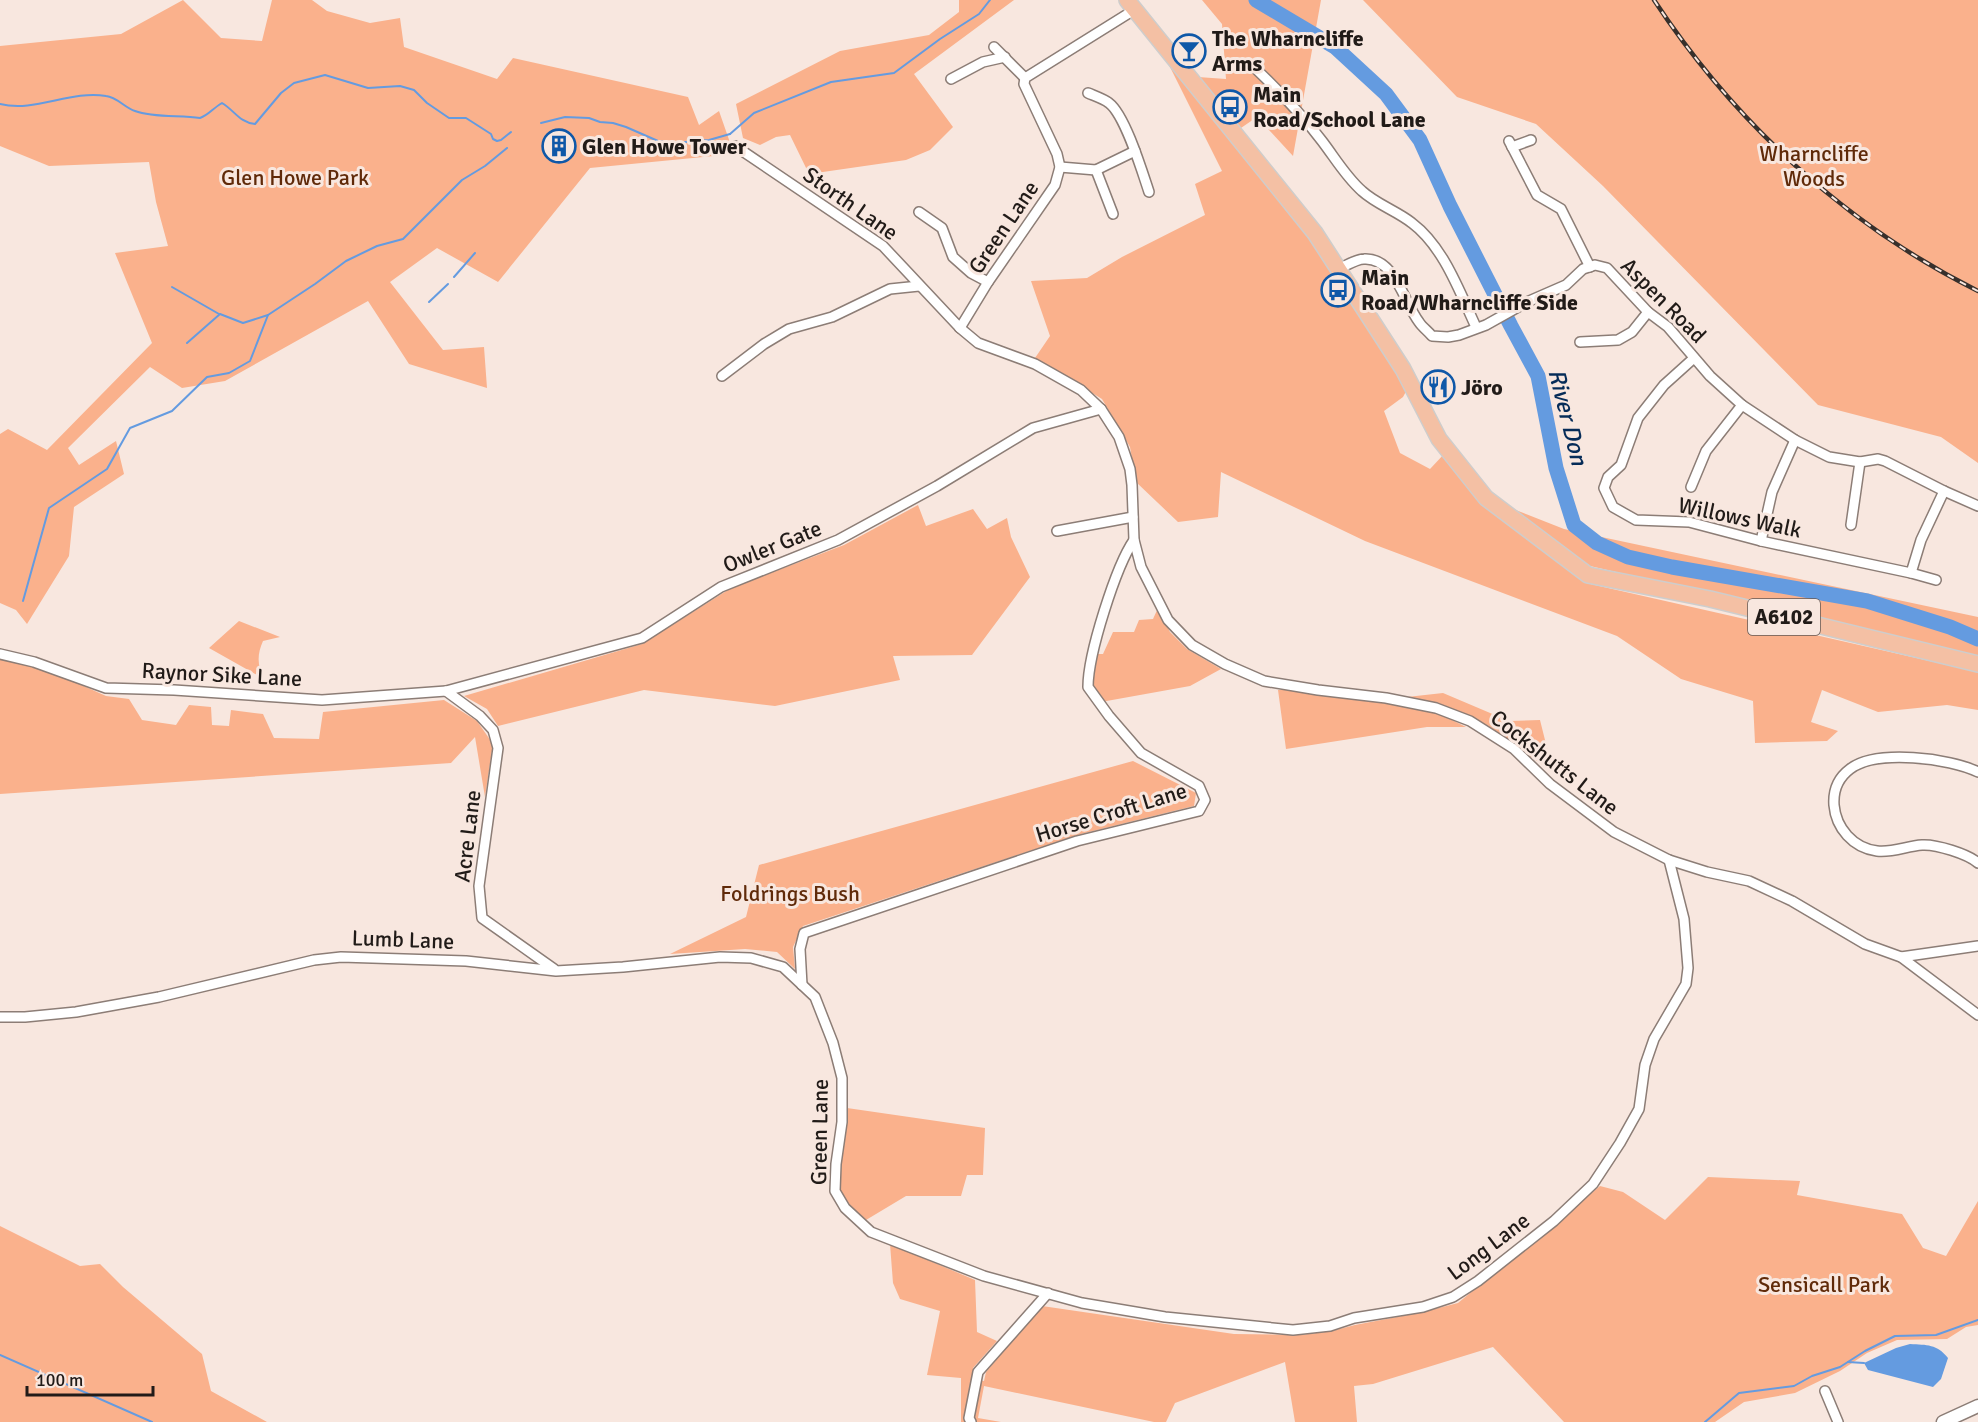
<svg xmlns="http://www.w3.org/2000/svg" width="1978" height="1422" font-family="Signika,sans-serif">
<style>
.green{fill:#fab18c}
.water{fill:#649be0}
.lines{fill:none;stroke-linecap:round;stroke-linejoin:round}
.stream{stroke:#649be0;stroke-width:2}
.river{stroke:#649be0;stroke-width:15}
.minor-casing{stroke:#8c7d76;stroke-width:12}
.tertiary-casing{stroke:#8c7d76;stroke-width:15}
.primary-casing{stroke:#cecdcc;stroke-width:18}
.minor{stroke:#fff;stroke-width:9}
.tertiary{stroke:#fff;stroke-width:12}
.primary{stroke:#f4c0a4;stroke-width:15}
.rail-casing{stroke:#37302c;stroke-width:4.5}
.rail{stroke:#f8e7df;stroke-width:2;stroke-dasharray:7;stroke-linecap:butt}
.labels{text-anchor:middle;stroke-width:6;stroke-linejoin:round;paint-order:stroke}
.shield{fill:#f8e7df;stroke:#625854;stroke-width:1.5}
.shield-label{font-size:21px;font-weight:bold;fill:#211b18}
.poi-label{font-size:22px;font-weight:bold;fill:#211b18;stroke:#f8e7df;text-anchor:start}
.park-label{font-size:22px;fill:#602a09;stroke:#f8e7df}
.street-label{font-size:22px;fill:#211b18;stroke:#f8e7df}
.water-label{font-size:24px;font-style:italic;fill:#062c58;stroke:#f8e7df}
</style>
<rect width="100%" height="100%" fill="#f8e7df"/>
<g class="green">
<polygon points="183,0 221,38 262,41 272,0 312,0 327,11 370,23 400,18 404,47 497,79 513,58 688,97 699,125 719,111 734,154 590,168 498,282 437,248 390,282 443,350 484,347 487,388 409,364 368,301 225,381 182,388 150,367 68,448 79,465 116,441 124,474 74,507 69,556 27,624 16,610 0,603 0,434 8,429 47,450 152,343 115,253 168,246 156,202 149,162 49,166 0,146 0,46 121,34"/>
<polygon points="959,0 1014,0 914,74 953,127 930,150 906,160 809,174 790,135 776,137 760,145 743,138 736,104 840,51 929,35 959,12"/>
<polygon points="1202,0 1321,0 1293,156 1257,117 1238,130 1198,77 1226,79 1222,24"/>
<polygon points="1363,0 1978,0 1978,463 1941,437 1818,405 1603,186 1536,124 1457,97"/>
<polygon points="1162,51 1311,237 1409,386 1403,397 1384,411 1400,453 1430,469 1445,453 1484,503 1586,583 1978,672 1978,710 1947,705 1878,712 1822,690 1811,722 1838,731 1827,741 1755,743 1753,701 1681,679 1617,636 1365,541 1221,472 1218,517 1178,522 1136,482 1130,447 1102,399 1035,358 1050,336 1031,281 1087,278 1122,257 1205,215 1195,184 1222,171"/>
<polygon points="1498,503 1564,529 1978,617 1978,656 1590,566"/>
<polygon points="918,505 926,526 973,509 987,529 1007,518 1011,537 1030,577 972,655 893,656 900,680 775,706 644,690 498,726 487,709 464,696 642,644 731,588 844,545"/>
<polygon points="1158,608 1170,632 1187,649 1221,669 1190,686 1101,702 1091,686 1097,654 1103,654 1113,632 1134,632 1139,620 1153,619"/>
<path d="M239,621L280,637L263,641C257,654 257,666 264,679L209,648Z"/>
<polygon points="0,658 5,661 19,661 39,666 106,696 129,699 142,720 176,725 189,705 211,707 212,725 229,726 231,710 263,714 274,738 319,739 323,712 444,700 477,721 493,744 485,797 475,737 451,763 0,794"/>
<polygon points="1297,689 1382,700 1436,712 1466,727 1427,727 1286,749 1278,690"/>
<polygon points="1443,693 1509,721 1540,720 1553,772 1518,748 1440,706 1407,697"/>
<polygon points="1133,761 1196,793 1194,806 1081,834 803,926 793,947 795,969 777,952 745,949 670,954 746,917 759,865"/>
<polygon points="847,1108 985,1128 983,1175 967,1175 961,1196 906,1196 866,1220 851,1208 839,1188"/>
<polygon points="1708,1177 1800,1181 1797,1195 1902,1214 1923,1248 1946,1256 1978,1201 1978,1325 1966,1327 1947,1339 1897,1340 1867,1353 1840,1371 1795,1393 1744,1402 1715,1422 1564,1422 1493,1347 1373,1384 1354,1386 1357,1422 1295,1422 1285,1362 1175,1403 1166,1422 1154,1422 984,1386 978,1418 1001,1422 961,1422 961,1378 927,1375 940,1311 900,1299 893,1283 890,1244 975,1280 977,1332 997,1341 973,1368 973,1379 984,1381 986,1372 1042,1306 1234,1334 1300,1335 1332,1331 1355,1325 1423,1312 1458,1303 1600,1186 1623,1192 1665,1220"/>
<polygon points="0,1226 80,1266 100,1264 123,1287 202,1354 211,1391 267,1422 0,1422"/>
</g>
<path class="water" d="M1910,1344C1927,1345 1937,1344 1948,1358L1941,1379L1933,1387L1868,1370L1864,1363L1896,1348Z"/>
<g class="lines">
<g class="stream">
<path d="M0,104C35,113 70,90 106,96C117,97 125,108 135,111C154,118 180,115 200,118C209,115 213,108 222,103C234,110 240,123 255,124L281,93L294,83L325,75L368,88L400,86L414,90L427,103L449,118H466L491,134L493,139L497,141L501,140L511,132"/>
<polyline points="541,123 565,117 589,118 600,122 613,123 626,127 658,141 674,143 709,140 730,134"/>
<polyline points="730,134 754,113 831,82 894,73 940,39 979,14 990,0"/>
<polyline points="454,277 475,253"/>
<polyline points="172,287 219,314"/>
<polyline points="429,302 448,284"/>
<polyline points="187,343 220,314 243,323 268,315 315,284 346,261 377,246 403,239 462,180 485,166 507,148"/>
<polyline points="23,601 49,508 107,469 130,428 172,411 207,377 229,373 250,361 268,315"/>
<polyline points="0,1355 152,1422"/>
<polyline points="1848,1362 1864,1363"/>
<polyline points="1705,1422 1739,1393 1794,1386 1812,1376 1840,1367 1865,1351 1895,1336 1936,1335 1978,1320"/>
</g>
<polyline class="river" points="1256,0 1335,47 1386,94 1420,140 1450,206 1511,326 1538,376 1556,468 1574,525 1597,543 1628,557 1672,567 1867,601 1950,627 1978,639"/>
<defs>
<g id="minor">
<polyline points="1134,10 1025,78 1024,84 1057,154 1060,167 1055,185 988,282 960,328 978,343 1035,364 1081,390 1101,409 1119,437 1130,469 1132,485 1134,540 1141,567 1168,620 1192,645 1225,664 1264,681 1318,690 1386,698 1436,708 1470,721 1514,749 1550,784 1614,832 1669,860 1707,872 1749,881 1792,901 1865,944 1901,957 1978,1015"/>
<polyline points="994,47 1025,78"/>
<path d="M1257,70C1280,92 1303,116 1322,141C1335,158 1346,177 1362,191C1376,204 1397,211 1412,223C1444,247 1460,293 1476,327"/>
<polyline points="951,79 983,62 1005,57"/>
<path d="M1088,93C1095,96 1104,99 1109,103C1125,115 1142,171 1149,192"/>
<polyline points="1509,141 1537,195 1561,209 1590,267"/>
<polyline points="735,146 883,246 960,328"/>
<polyline points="1512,147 1531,140"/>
<polyline points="1060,167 1096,170 1135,151"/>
<polyline points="1096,170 1113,214"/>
<polyline points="919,212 942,228 953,257 971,273 988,282"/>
<path d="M1338,269C1346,266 1356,259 1364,259C1395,257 1404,303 1419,322C1422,327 1428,331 1432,336L1448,337L1459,335L1486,325L1527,302L1566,285L1583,269L1595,265L1607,268L1648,312L1668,327L1710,376L1742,405L1795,440L1829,457L1860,462L1878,459L1885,461L1944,491L1978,506"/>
<polyline points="1580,342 1618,340 1632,332 1648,312"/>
<polyline points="1694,358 1664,385 1638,418 1621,465 1608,477 1604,488 1613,507 1636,520 1689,522 1761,541 1911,573 1936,580"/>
<polyline points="722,376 764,344 789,329 832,317 890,289 919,286"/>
<polyline points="1691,487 1706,451 1742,405"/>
<polyline points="1851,525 1860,462"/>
<polyline points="1057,531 1133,517"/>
<polyline points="1761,541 1772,492 1795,440"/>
<polyline points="1911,573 1921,540 1944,491"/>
<polyline points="0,654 34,662 106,688 174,690 322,700 446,691 642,638 721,587 838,540 937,486 1033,428 1101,409"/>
<polyline points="446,691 480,716 493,730 498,748 479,886 482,918 554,969"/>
<path d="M1978,772C1950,758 1876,749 1850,769C1838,778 1833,790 1834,805C1836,828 1853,848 1877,851C1892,853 1907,846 1922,845C1936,844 1968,854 1978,863"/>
<polyline points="1901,957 1978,946"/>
<path d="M802,985L800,949L804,933L1077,841L1199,811L1205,800L1199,786L1141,753L1109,716L1088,687C1088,654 1116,566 1134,540"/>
<polyline points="0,1017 25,1017 76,1012 159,997 314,960 341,957 466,961 556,971 623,967 720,957 751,958 783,967 815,997 833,1043 842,1078 842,1122 836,1164 835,1191 845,1208 871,1232 984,1276 1082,1303 1165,1317 1293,1330 1330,1326 1354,1318 1423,1307 1453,1297 1478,1281 1554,1221 1593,1184 1620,1143 1639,1109 1645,1065 1654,1039 1686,984 1688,968 1684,919 1669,860"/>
<polyline points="1825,1391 1838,1422"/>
<polyline points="971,1422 969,1418 978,1372 1048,1293"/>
</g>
<polyline id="tertiary" points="1943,1422 1978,1406"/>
<polyline id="primary" points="1127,0 1315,233 1403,369 1439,439 1486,498 1588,575 1710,599 1978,664"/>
</defs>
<use href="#minor" class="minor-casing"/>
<use href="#tertiary" class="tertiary-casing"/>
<use href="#primary" class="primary-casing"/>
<use href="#minor" class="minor"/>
<use href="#tertiary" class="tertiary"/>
<use href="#primary" class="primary"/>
<defs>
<path id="rail" d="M1654,0C1735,123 1846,225 1978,291"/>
</defs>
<use href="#rail" class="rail-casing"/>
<use href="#rail" class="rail"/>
</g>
<defs>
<symbol id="bar-ring" viewBox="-11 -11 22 22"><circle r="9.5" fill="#f8e7df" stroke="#0f58a8" stroke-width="1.5"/><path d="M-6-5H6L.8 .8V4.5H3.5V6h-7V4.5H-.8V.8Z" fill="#0f58a8"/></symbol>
<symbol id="bus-ring" viewBox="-11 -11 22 22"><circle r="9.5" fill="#f8e7df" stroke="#0f58a8" stroke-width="1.5"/><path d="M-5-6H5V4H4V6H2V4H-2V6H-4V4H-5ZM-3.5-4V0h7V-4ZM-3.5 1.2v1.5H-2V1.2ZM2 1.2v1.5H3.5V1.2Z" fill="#0f58a8"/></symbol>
<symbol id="building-ring" viewBox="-11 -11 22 22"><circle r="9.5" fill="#f8e7df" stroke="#0f58a8" stroke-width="1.5"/><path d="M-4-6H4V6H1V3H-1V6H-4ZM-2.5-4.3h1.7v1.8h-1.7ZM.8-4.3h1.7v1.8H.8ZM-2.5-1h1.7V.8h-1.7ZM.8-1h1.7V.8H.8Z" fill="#0f58a8"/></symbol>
<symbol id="restaurant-ring" viewBox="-11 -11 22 22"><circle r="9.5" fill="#f8e7df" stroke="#0f58a8" stroke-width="1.5"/><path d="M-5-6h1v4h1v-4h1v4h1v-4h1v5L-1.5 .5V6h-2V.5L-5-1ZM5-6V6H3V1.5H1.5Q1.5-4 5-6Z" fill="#0f58a8"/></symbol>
</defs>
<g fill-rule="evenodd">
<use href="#bar-ring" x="1170" y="32" width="38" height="38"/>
<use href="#bus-ring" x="1211" y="88" width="38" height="38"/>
<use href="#building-ring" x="540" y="127" width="38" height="38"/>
<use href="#bus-ring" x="1319" y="271" width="38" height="38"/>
<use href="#restaurant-ring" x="1419" y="368" width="38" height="38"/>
</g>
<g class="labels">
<rect class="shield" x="1748" y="599" width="72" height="36" rx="4.5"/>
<g class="shield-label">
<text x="1784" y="624">A6102</text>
</g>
<g class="poi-label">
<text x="1212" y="46">The Wharncliffe<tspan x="1212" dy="25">Arms</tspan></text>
<text x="1253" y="102">Main<tspan x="1253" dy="25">Road/School Lane</tspan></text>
<text x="582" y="154">Glen Howe Tower</text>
<text x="1361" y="285">Main<tspan x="1361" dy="25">Road/Wharncliffe Side</tspan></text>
<text x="1461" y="395">Jöro</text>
</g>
<g class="park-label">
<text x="1814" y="161">Wharncliffe<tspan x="1814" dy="25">Woods</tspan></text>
<text x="295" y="185">Glen Howe Park</text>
<text x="790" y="901">Foldrings Bush</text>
<text x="1824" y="1292">Sensicall Park</text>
</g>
<g class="street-label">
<text transform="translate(851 203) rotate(35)" y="8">Storth Lane</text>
<text transform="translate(1003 227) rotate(-56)" y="8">Green Lane</text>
<text transform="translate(1664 300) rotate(45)" y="8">Aspen Road</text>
<text transform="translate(1740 517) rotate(12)" y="8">Willows Walk</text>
<text transform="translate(772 546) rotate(-22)" y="8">Owler Gate</text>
<text transform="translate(222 674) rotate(3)" y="8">Raynor Sike Lane</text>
<text transform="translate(1555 762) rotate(38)" y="8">Cockshutts Lane</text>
<text transform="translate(1111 812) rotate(-17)" y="8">Horse Croft Lane</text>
<text transform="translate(467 836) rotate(-83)" y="8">Acre Lane</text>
<text transform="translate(403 939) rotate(2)" y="8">Lumb Lane</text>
<text transform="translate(819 1132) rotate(-89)" y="8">Green Lane</text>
<text transform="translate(1488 1246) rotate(-37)" y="8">Long Lane</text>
</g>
<g class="water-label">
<text transform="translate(1568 417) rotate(76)" y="8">River Don</text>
</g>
</g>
<path d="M27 1386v9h126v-9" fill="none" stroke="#211b18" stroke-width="3"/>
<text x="36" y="1386" font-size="18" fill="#211b18" stroke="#f8e7df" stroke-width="4.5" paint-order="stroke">100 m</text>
</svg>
